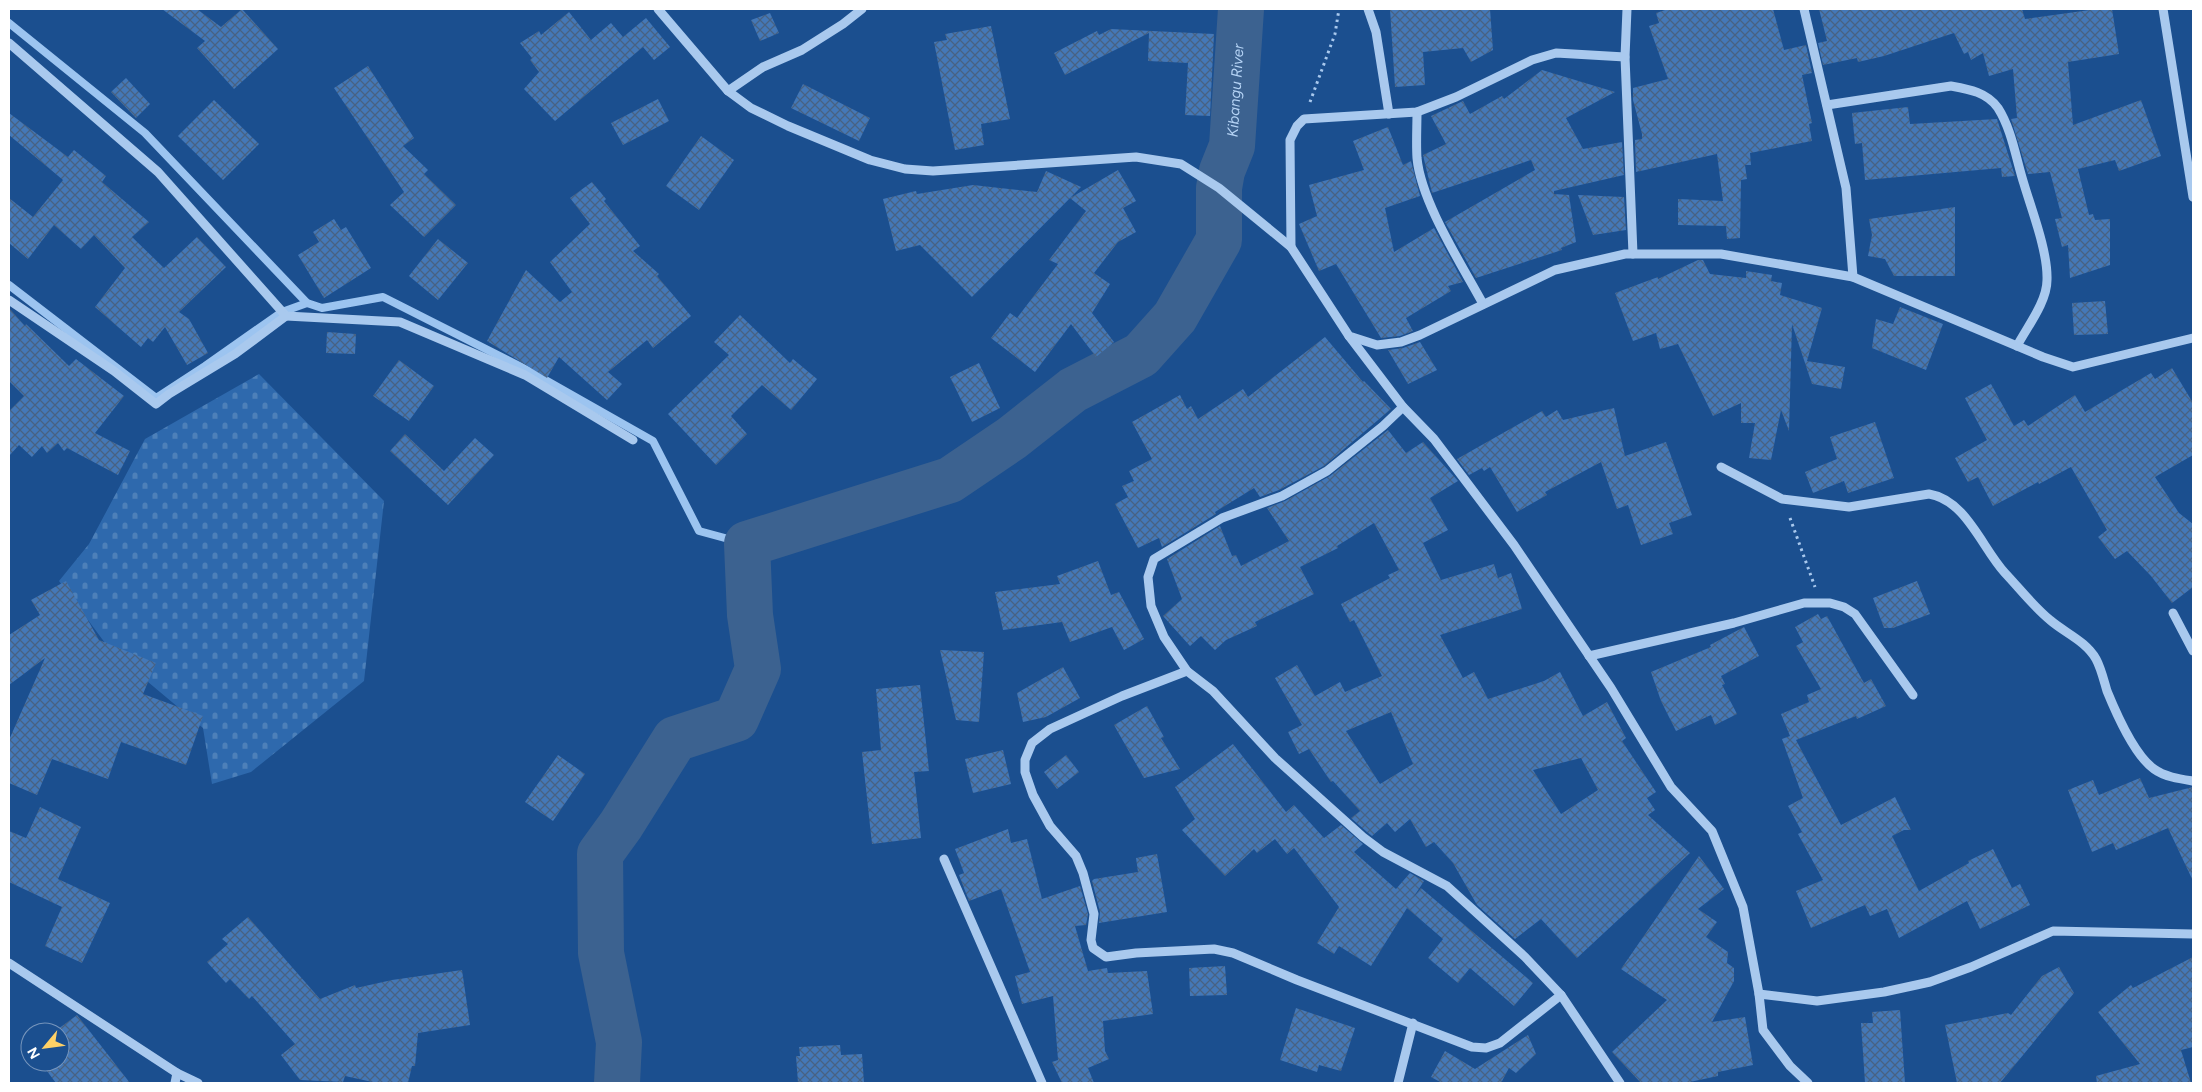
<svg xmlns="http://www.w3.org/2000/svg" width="2202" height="1092" font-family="Figtree,sans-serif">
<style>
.cemetery{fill:url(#cemetery-stones)}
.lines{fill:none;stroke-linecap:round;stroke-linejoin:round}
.stream{stroke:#9cc4f0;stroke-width:8}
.river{stroke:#3c6290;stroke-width:46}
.building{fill:url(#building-cross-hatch);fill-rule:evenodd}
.path{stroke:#a9c9ee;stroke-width:3;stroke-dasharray:2.5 4;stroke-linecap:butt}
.minor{stroke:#a9c9ee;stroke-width:9}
.labels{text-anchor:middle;stroke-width:5;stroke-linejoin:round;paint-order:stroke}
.water-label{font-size:15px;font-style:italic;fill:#b5d3f5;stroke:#1b4f8f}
</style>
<defs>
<pattern id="cemetery-stones" width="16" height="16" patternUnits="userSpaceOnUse" patternTransform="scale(1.25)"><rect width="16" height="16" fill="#2e69ad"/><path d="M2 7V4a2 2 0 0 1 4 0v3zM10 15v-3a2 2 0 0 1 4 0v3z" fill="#4d80b9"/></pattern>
<pattern id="building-cross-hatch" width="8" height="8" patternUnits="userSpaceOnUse" patternTransform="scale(1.25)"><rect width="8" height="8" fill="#4478b7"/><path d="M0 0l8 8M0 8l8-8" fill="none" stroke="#486282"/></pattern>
</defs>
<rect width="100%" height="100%" fill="#1b4f8f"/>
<polygon class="cemetery" points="259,374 384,501 364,681 251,772 212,784 203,728 111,651 59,581 89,544 145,439"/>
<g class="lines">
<g class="stream">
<polyline points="9,23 145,133 307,303 322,308 383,297 533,373 653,441 699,531 747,544"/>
<polyline points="9,285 156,398 205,366 282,312 307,303"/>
</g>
<path class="river" id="s1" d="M617,1083L619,1042L601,953L600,854L621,825L675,739L736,719L758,669L750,615L747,544L950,480L1012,438L1073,390L1141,355L1175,317L1219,240V188L1222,171L1232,146L1241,9"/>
</g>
<g class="building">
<polygon points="162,9 197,9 221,27 242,9 278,49 234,89 197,48 205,41"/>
<polygon points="1390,9 1490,9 1493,50 1471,62 1463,48 1423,52 1425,85 1395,87"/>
<polygon points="1668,9 1773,9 1784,50 1806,45 1812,73 1802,75 1812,123 1809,124 1812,141 1750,153 1751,165 1745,165 1747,179 1741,180 1740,238 1727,239 1726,226 1678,225 1678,199 1723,201 1717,154 1636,172 1635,140 1642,139 1642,134 1633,100 1633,88 1668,79 1649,26 1659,23 1656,13"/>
<polygon points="1819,9 2022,9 2025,19 2097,9 2112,9 2119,54 2068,62 2073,125 2141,100 2161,156 2119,171 2115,160 2078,169 2089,215 2093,214 2095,220 2110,219 2110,265 2070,278 2068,245 2062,247 2055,219 2062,218 2050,172 2028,174 2011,119 2017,118 2013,69 1989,76 1983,53 1971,60 1968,52 1964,54 1954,33 1884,56 1858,62 1857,58 1823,65 1818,43 1827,41"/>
<polygon points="569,12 591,40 611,23 623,37 646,18 670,47 654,60 643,47 555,121 524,89 539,72 530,60 532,58 520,43 539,31 541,35"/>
<polygon points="770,13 779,33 760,41 751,20"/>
<polygon points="991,26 1010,119 981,124 984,145 955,150 934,42 947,40 945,34"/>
<polygon points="1111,29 1214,34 1210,116 1185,115 1188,63 1148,61 1149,33 1065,75 1054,53 1097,31 1099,35"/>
<polygon points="368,66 414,138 403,146 428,170 424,174 456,205 424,237 390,205 404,192 334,88"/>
<polygon points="1542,70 1615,92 1566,118 1583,149 1622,142 1624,175 1554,191 1554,194 1569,195 1576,242 1561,248 1562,250 1476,278 1445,222 1535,170 1531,160 1432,193 1423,155 1446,144 1431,116 1463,101 1470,114 1502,96 1504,99"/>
<polygon points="126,78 150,104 136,118 111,92"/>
<polygon points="803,84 870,118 859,141 791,108"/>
<polygon points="658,99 669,121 623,145 611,123"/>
<polygon points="214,100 259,144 223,180 178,136"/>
<polygon points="1908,107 1910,124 1997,119 2015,176 2002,177 2001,168 1865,180 1862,143 1855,144 1852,113"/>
<polygon points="9,113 68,157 74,150 106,176 102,182 149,222 132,237 164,268 197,237 226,267 179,312 189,319 208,353 187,365 165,327 153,342 148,338 141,347 95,307 125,268 94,235 81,249 54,225 28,259 9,243 9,198 33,217 63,180 9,135"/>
<polygon points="1388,127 1403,165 1411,161 1420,196 1385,208 1394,252 1434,228 1463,282 1448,286 1451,291 1406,318 1413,331 1400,336 1381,338 1336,264 1319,271 1299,224 1317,216 1309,185 1364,170 1353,141"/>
<polygon points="701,136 734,160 699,210 666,186"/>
<polygon points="1118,170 1136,201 1123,208 1136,232 1118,242 1094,273 1110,284 1092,313 1114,342 1096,357 1071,324 1035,372 991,338 1010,313 1017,318 1058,264 1049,260 1086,211 1070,198"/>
<polygon points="1046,171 1081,187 972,297 920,245 896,251 883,199 916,191 917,194 973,185 1037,192"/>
<polygon points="592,182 606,199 604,201 640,246 633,251 659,274 657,276 691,316 653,348 647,340 608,372 622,384 607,400 559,357 547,378 487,341 526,270 560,302 572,292 550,262 590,224 570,198"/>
<polygon points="1578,195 1624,197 1626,230 1593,235"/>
<polygon points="1955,207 1955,276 1894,276 1885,259 1868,256 1872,235 1869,219"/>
<polygon points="334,219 341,230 346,227 371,268 324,298 298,255 319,242 313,232"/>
<polygon points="438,239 468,263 438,300 409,276"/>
<polygon points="1698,260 1703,260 1710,274 1746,278 1746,271 1772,275 1771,281 1782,283 1780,295 1822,308 1807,361 1845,367 1841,389 1812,384 1792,324 1789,431 1781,410 1771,460 1749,458 1755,423 1741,423 1741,403 1713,416 1678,344 1660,349 1656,333 1633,341 1615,293 1658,277 1658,279"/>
<polygon points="2105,301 2108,334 2074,335 2072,303"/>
<polygon points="1900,307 1943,324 1926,370 1872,348 1876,319 1893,324"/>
<polygon points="9,308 25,326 26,324 69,366 76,359 124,396 95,433 130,451 118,475 67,448 64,451 58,443 47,453 42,446 32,457 19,445 9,456 9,411 24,396 9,381"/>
<polygon points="740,315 790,363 793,359 817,379 791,410 762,385 731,416 747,434 716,465 668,414 729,355 714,342"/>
<polygon points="327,332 356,334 355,354 326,353"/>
<polygon points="1325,337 1363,382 1364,381 1391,409 1324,466 1279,490 1260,497 1254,488 1215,512 1216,514 1162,547 1159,538 1138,548 1115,504 1128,497 1122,486 1134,481 1129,471 1152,459 1132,422 1180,395 1187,409 1191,406 1198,419 1243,389 1248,397"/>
<polygon points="1420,342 1437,370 1408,384 1388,350 1403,348"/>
<polygon points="399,360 434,386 409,421 373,396"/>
<polygon points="979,363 1000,408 972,422 950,377"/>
<polygon points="2172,368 2193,403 2193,455 2155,477 2179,513 2193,524 2193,587 2172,603 2151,576 2127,551 2115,559 2098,537 2107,530 2071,467 2039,484 2038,482 1993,506 1978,477 1968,482 1955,458 1987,440 1965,398 1991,384 2014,426 2024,420 2028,426 2075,395 2085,412 2151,373 2155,379"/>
<polygon points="1614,408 1625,456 1666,442 1692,515 1669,523 1673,534 1641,545 1628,505 1617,509 1601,462 1545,492 1547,495 1517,512 1490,467 1484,471 1482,468 1469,475 1457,459 1542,411 1546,417 1557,410 1563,420"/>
<polygon points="1875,422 1894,478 1848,493 1844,481 1813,493 1805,472 1837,459 1830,437"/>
<path d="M1388,430L1406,453L1423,442L1458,481L1430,498L1448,530L1423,543L1441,580L1494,564L1498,578L1511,573L1522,609L1440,635L1463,678L1474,672L1488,699L1544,681L1560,672L1583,716L1607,702L1626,738L1622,741L1656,792L1647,798L1655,810L1648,815L1690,853L1577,958L1541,919L1515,939L1477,905L1453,863L1434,842L1426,847L1410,819L1395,832L1387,823L1372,836L1367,832L1351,818L1360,811L1333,781L1331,782L1309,749L1299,754L1288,732L1302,725L1275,678L1297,665L1315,696L1340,682L1345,692L1382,676L1354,620L1350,622L1341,604L1390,578L1388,575L1399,570L1374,523L1337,546L1338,548L1300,567L1314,594L1255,622L1257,626L1226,640L1215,650L1201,636L1190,646L1163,616L1182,599L1167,559L1220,526L1232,556L1236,555L1241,566L1289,541L1267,508L1285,501L1330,476ZM1391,712L1413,764L1380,784L1346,731ZM1581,758L1598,790L1561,814L1533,770Z"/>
<polygon points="405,434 444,471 475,438 494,455 448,505 390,451"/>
<polygon points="1098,561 1111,595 1119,592 1144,639 1124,650 1112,627 1070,642 1062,622 1003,630 995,592 1060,584 1057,576"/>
<polygon points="66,581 99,640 156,663 143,694 203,716 186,765 121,742 108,779 52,759 37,795 9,783 9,740 45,658 9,685 9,635 40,615 31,600"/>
<polygon points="1917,581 1930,614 1893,628 1884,628 1873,598"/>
<polygon points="1818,614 1821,619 1827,616 1864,683 1871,679 1886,706 1857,719 1856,716 1796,740 1841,825 1895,797 1911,830 1904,830 1892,836 1919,891 1969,863 1968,861 1993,849 2012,888 2020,884 2030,905 1980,929 1967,901 1899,938 1887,909 1870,916 1865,905 1811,928 1796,891 1823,880 1798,834 1802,832 1788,806 1803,798 1782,739 1790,736 1781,714 1809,702 1807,695 1821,689 1796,646 1803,642 1795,627"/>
<polygon points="1744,627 1759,656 1721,676 1725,684 1722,685 1737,714 1715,725 1711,715 1676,731 1661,701 1651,672 1711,647 1710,645"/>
<polygon points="940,650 984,652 979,722 956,720"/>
<polygon points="1063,667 1080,698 1046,717 1023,722 1017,693"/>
<polygon points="920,685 929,771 914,772 921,838 872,844 862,752 881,750 876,689"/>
<polygon points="1147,706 1164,737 1161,738 1180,769 1144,778 1114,725"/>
<polygon points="1233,744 1286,812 1294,805 1324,838 1341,825 1363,844 1354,852 1396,889 1410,873 1424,881 1413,898 1421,888 1533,983 1514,1006 1470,968 1458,983 1428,958 1443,939 1407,908 1371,966 1339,946 1334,954 1317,943 1339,907 1294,848 1287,854 1275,839 1257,853 1254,849 1225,876 1182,830 1195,819 1175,787"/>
<polygon points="1003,750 1011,784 973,793 965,759"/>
<polygon points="558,755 585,774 553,821 525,802"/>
<polygon points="1066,755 1079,772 1057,789 1044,772"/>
<polygon points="2140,778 2149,798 2193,787 2193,881 2168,828 2116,850 2113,843 2092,852 2068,790 2093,780 2099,795"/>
<polygon points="40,807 81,827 58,879 110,903 82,963 45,946 62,907 9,882 9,831 26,838"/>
<polygon points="1008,829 1011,843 1027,839 1042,899 1080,886 1088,914 1086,925 1075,926 1088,971 1107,968 1108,973 1147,971 1153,1014 1103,1021 1105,1051 1109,1059 1088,1068 1094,1083 1062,1083 1052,1062 1058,1060 1053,996 1022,1004 1015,976 1030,972 1001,889 969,901 959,875 964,873 955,849"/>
<polygon points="1157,854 1167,912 1099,923 1100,912 1092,881 1094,879 1138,872 1136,858"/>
<polygon points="1699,856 1724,889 1698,909 1717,922 1706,937 1728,952 1727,963 1734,968 1734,981 1712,1022 1745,1017 1753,1065 1718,1072 1718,1076 1685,1083 1641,1083 1612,1052 1667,1000 1621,969"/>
<polygon points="248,917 320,999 355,985 356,988 392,980 462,970 470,1025 418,1033 415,1066 412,1066 408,1083 377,1083 345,1076 343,1082 300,1080 281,1055 295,1044 252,996 249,999 230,979 226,983 207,962 228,944 222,939"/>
<polygon points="2193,957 2193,1047 2181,1050 2191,1083 2097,1083 2096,1076 2140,1064 2098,1012 2131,985 2133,988"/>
<polygon points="1225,966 1227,995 1190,996 1189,968"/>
<polygon points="2059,967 2074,993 2000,1083 1957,1083 1945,1025 2008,1013 2011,1015 2042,976"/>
<polygon points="1296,1008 1355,1028 1341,1071 1319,1065 1317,1072 1280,1060"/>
<polygon points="1900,1010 1905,1083 1865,1083 1861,1023 1873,1023 1872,1012"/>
<polygon points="77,1015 130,1083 56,1083 40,1062 60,1062 60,1032 54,1032"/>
<polygon points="1528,1035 1536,1054 1516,1073 1509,1068 1501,1083 1442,1083 1431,1077 1445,1051 1475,1069"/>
<polygon points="840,1045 841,1055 862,1054 864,1083 798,1083 796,1056 800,1056 799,1047"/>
</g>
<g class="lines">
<g class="path">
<polyline points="1310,102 1335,34 1339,9"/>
<polyline points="1790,518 1815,587"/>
</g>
<g class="minor">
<polyline points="658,9 728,91 751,108 788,126 870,160 905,169 933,171 1136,157 1181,164 1219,188 1291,247 1349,336 1377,345 1401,342 1420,335 1555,270 1625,254 1721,254 1853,277 2043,357 2073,367 2193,338"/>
<polyline points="1368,9 1376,32 1389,114"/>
<polyline points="1627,9 1625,57 1633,254"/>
<polyline points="1804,9 1846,188 1853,277"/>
<polyline points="2163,9 2193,197"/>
<polyline points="9,43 158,172 286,316 400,322 525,375 633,440"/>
<polyline points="728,91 763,67 802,50 843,24 862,9"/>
<path d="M1827,105L1951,86C1968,89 1987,92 1998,108C2012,130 2016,159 2024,184C2032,211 2048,252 2047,280C2047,302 2027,327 2017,346"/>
<path d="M1417,112C1417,127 1416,143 1417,158C1421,202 1462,265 1483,304"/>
<polyline points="1291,247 1290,140 1297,126 1304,119 1417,112 1456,97 1532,60 1556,53 1625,57"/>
<polyline points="9,300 114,371 156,404 169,394 235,354 286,316"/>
<polyline points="1349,336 1403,407 1434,439 1514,545 1611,688 1671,787 1712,831 1743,907 1759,994 1763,1030 1790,1066 1808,1083"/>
<polyline points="1403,407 1383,426 1327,471 1282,496 1222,518 1154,559 1148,577 1151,606 1164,637 1187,671 1213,691 1275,758 1363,837 1383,852 1447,886 1525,957 1561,995 1620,1083"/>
<path d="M1721,467L1782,499L1849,507L1929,494C1966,500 1982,548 2005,573C2020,589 2034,607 2050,620C2065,633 2086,641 2096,659C2101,668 2104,681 2107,691C2116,713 2134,755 2154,769C2165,777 2180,779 2193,781"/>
<polyline points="2173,613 2193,651"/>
<polyline points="1589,656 1734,623 1804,603 1830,603 1844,607 1855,614 1913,695"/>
<polyline points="1187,671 1122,696 1050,729 1032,743 1025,760 1025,772 1033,795 1050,826 1076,856 1083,873 1094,914 1091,940 1093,948 1106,957 1136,953 1214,949 1233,953 1297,980 1472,1047 1486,1048 1500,1043 1561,995"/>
<polyline points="944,859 1042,1083"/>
<polyline points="9,963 177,1073 198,1083"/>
<polyline points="1759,994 1817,1001 1884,992 1930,982 1971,967 2053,931 2193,934"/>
<polyline points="175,1083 177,1073"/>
<polyline points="1398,1083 1413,1023"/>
</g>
</g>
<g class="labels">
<g class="water-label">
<text dy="5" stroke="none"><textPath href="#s1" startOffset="1346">Kibangu River</textPath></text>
</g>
</g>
<rect width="2202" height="1092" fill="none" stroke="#ffffff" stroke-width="20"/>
<g transform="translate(45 1047) rotate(241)"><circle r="24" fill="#1b4f8f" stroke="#7695bc"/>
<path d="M0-4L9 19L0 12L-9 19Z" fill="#ffd166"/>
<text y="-8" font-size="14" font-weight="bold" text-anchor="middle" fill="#ffffff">N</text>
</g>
</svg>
